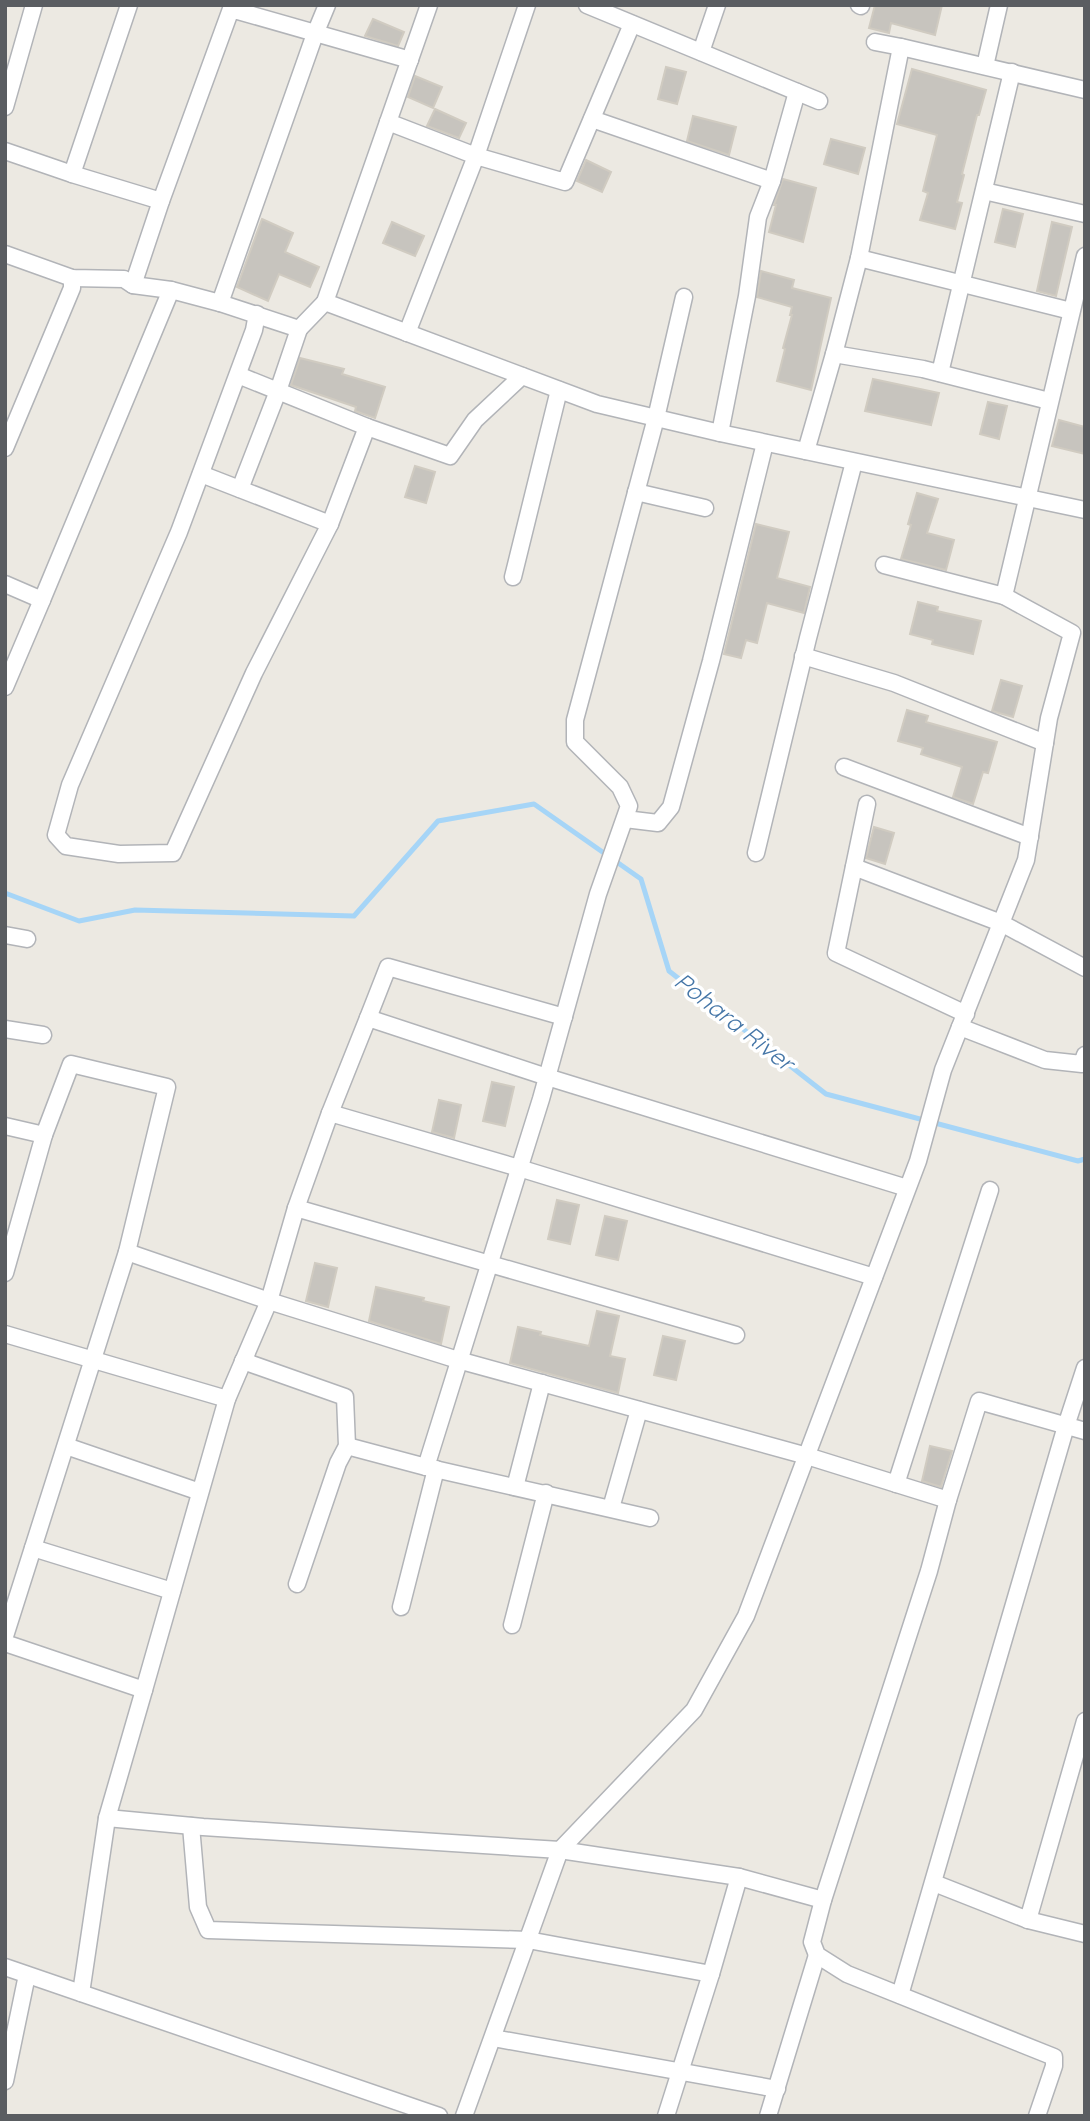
<svg xmlns="http://www.w3.org/2000/svg" width="1090" height="2121" font-family="Quicksand,sans-serif">
<style>
.lines{fill:none;stroke-linecap:round;stroke-linejoin:round}
.stream{stroke:#a6d5f7;stroke-width:5}
.building{fill:#c7c4be;stroke:#d0cbc1;stroke-width:2}
.minor-casing{stroke:#b2b4b8;stroke-width:19}
.minor{stroke:#fff;stroke-width:16}
.labels{text-anchor:middle;stroke-width:7;stroke-linejoin:round;paint-order:stroke}
.water-label{font-size:24px;font-style:italic;fill:#4576a7;stroke:#fff}
</style>
<rect width="100%" height="100%" fill="#ece9e2"/>
<g class="lines">
<polyline class="stream" points="5,893 79,921 135,910 354,916 438,821 534,804 641,879 669,971 826,1094 1078,1161 1085,1159"/>
</g>
<g class="building">
<polygon points="875,5 942,5 935,35 891,23 889,33 869,28"/>
<polygon points="373,19 404,32 398,46 365,36"/>
<polygon points="666,67 686,72 677,104 658,99"/>
<polygon points="912,69 986,90 979,115 977,115 962,174 964,175 957,202 962,203 955,229 920,220 928,193 923,191 937,135 897,124"/>
<polygon points="415,76 442,87 433,108 408,97"/>
<polygon points="435,109 466,123 459,138 427,126"/>
<polygon points="693,116 736,127 729,155 687,141"/>
<polygon points="831,139 865,148 858,174 824,164"/>
<polygon points="586,160 611,172 602,192 577,181"/>
<polygon points="783,179 816,188 803,242 769,232 776,205 774,205"/>
<polygon points="1003,209 1023,214 1015,247 995,242"/>
<polygon points="262,219 293,233 285,252 319,267 310,287 279,274 268,301 237,287"/>
<polygon points="392,222 424,236 415,256 383,243"/>
<polygon points="1052,222 1072,227 1056,296 1037,291"/>
<polygon points="761,271 794,280 792,288 831,298 811,390 777,381 785,349 783,348 792,315 790,315 792,307 757,297"/>
<polygon points="300,358 344,369 342,374 385,387 375,418 355,411 356,407 291,385"/>
<polygon points="873,379 939,393 931,425 865,411"/>
<polygon points="988,402 1007,406 999,439 980,434"/>
<polygon points="1059,420 1085,427 1085,454 1052,446"/>
<polygon points="415,466 435,472 426,503 405,497"/>
<polygon points="917,493 938,499 927,533 954,540 946,570 901,559 911,525 908,524"/>
<polygon points="756,524 789,532 777,578 810,587 804,613 767,603 757,643 746,640 741,658 724,654"/>
<polygon points="918,602 938,607 937,611 981,621 973,654 932,644 933,640 910,634"/>
<polygon points="1001,680 1022,686 1013,717 992,711"/>
<polygon points="907,710 928,716 926,722 997,742 988,773 983,772 973,804 953,797 962,767 921,754 923,748 898,741"/>
<polygon points="874,827 894,833 885,864 866,858"/>
<polygon points="492,1082 514,1087 505,1126 483,1121"/>
<polygon points="439,1100 461,1105 454,1138 432,1132"/>
<polygon points="557,1200 579,1205 570,1244 548,1239"/>
<polygon points="605,1216 627,1221 618,1260 596,1255"/>
<polygon points="315,1263 337,1268 328,1307 306,1301"/>
<polygon points="376,1287 424,1298 423,1301 449,1307 441,1344 369,1321"/>
<polygon points="597,1311 619,1316 610,1356 625,1359 618,1393 510,1363 518,1327 541,1332 540,1335 589,1346"/>
<polygon points="663,1336 685,1341 676,1380 654,1375"/>
<polygon points="930,1446 952,1451 941,1487 922,1481"/>
</g>
<g class="lines">
<defs>
<g id="minor">
<polyline points="527,5 476,156 565,182 632,24"/>
<polyline points="587,5 819,101"/>
<polyline points="859,5 861,6"/>
<polyline points="875,42 901,47"/>
<polyline points="701,52 717,5"/>
<polyline points="985,66 999,5"/>
<polyline points="5,107 34,5"/>
<polyline points="592,119 772,181 797,92"/>
<polyline points="388,122 476,156 407,333"/>
<polyline points="5,151 72,174 129,5"/>
<polyline points="72,174 161,201"/>
<polyline points="984,191 1085,214"/>
<polyline points="5,254 72,278 124,279 133,285 171,290 220,303 299,329 325,302 597,404 720,433 1085,510"/>
<polyline points="859,258 1071,311"/>
<polyline points="133,285 161,201 231,9 410,60"/>
<polyline points="325,302 429,5"/>
<polyline points="220,303 315,34 327,5"/>
<polyline points="257,314 254,330 179,532 70,785 56,835 66,846 119,854 173,853 254,673 330,524 367,427"/>
<polyline points="940,373 1012,72"/>
<polyline points="238,375 367,427 450,456 475,420 522,376"/>
<polyline points="1049,401 923,369 834,354 859,258 901,47 1085,90"/>
<polyline points="720,433 747,296 758,217 772,181"/>
<polyline points="5,448 72,288 72,278"/>
<polyline points="806,451 834,354"/>
<polyline points="201,474 330,524"/>
<polyline points="240,489 278,391 299,329"/>
<polyline points="636,492 705,508"/>
<polyline points="884,565 1004,596"/>
<polyline points="513,577 559,390"/>
<polyline points="5,584 42,600 171,290"/>
<polyline points="803,656 894,683 1045,743"/>
<polyline points="5,687 42,600"/>
<polyline points="844,767 1030,837"/>
<polyline points="867,804 836,953 966,1014"/>
<polyline points="625,819 658,823 671,807 711,661 765,443"/>
<polyline points="756,853 808,638 854,462"/>
<polyline points="854,867 1001,923 1085,968"/>
<polyline points="5,935 27,939"/>
<polyline points="368,1018 388,967 564,1017"/>
<polyline points="960,1027 1045,1060 1082,1064 1085,1055"/>
<polyline points="5,1029 43,1035"/>
<polyline points="330,1113 519,1168 874,1277"/>
<polyline points="5,1126 44,1135 5,1273"/>
<polyline points="296,1208 736,1335"/>
<polyline points="127,1252 269,1301 458,1360 807,1456 948,1500 979,1401 1085,1431"/>
<polyline points="5,1334 227,1399"/>
<polyline points="243,1361 345,1397 347,1446 338,1463 297,1584"/>
<polyline points="66,1446 200,1492"/>
<polyline points="347,1446 426,1467 650,1518"/>
<polyline points="426,1467 541,1099 598,894 629,806 620,787 575,742 575,720 656,418 684,297"/>
<polyline points="896,1484 990,1190"/>
<polyline points="515,1487 542,1383"/>
<polyline points="948,1500 929,1571 823,1900 812,1942 817,1955 847,1974 1054,2057 1054,2066 1037,2116"/>
<polyline points="611,1508 639,1410"/>
<polyline points="33,1548 172,1591"/>
<polyline points="401,1607 436,1469"/>
<polyline points="512,1625 546,1493"/>
<polyline points="5,1636 127,1252 167,1087 71,1064 44,1135"/>
<polyline points="5,1643 144,1690 227,1399 269,1301 296,1208 330,1113 368,1018 547,1077 907,1188"/>
<polyline points="107,1818 203,1827 560,1850 739,1877 823,1900"/>
<polyline points="191,1826 198,1907 208,1930 528,1940 711,1974 739,1877"/>
<polyline points="934,1883 1028,1920 1085,1721"/>
<polyline points="1028,1920 1085,1934"/>
<polyline points="5,1967 439,2116"/>
<polyline points="81,1993 107,1818 144,1690"/>
<polyline points="900,1995 1066,1426 1085,1368"/>
<polyline points="493,2038 777,2089"/>
<polyline points="5,2081 27,1975"/>
<polyline points="464,2116 560,1850 694,1710 746,1616 918,1161 943,1070 1026,860 1049,718 1072,633 1004,596 1085,256"/>
<polyline points="666,2116 711,1974"/>
<polyline points="768,2116 817,1955"/>
</g>
</defs>
<use href="#minor" class="minor-casing"/>
<use href="#minor" class="minor"/>
</g>
<g class="labels">
<g class="water-label">
<text transform="translate(734 1022) rotate(38)" y="8">Pohara River</text>
</g>
</g>
<rect width="1090" height="2121" fill="none" stroke="#5a5d61" stroke-width="14"/>
</svg>
